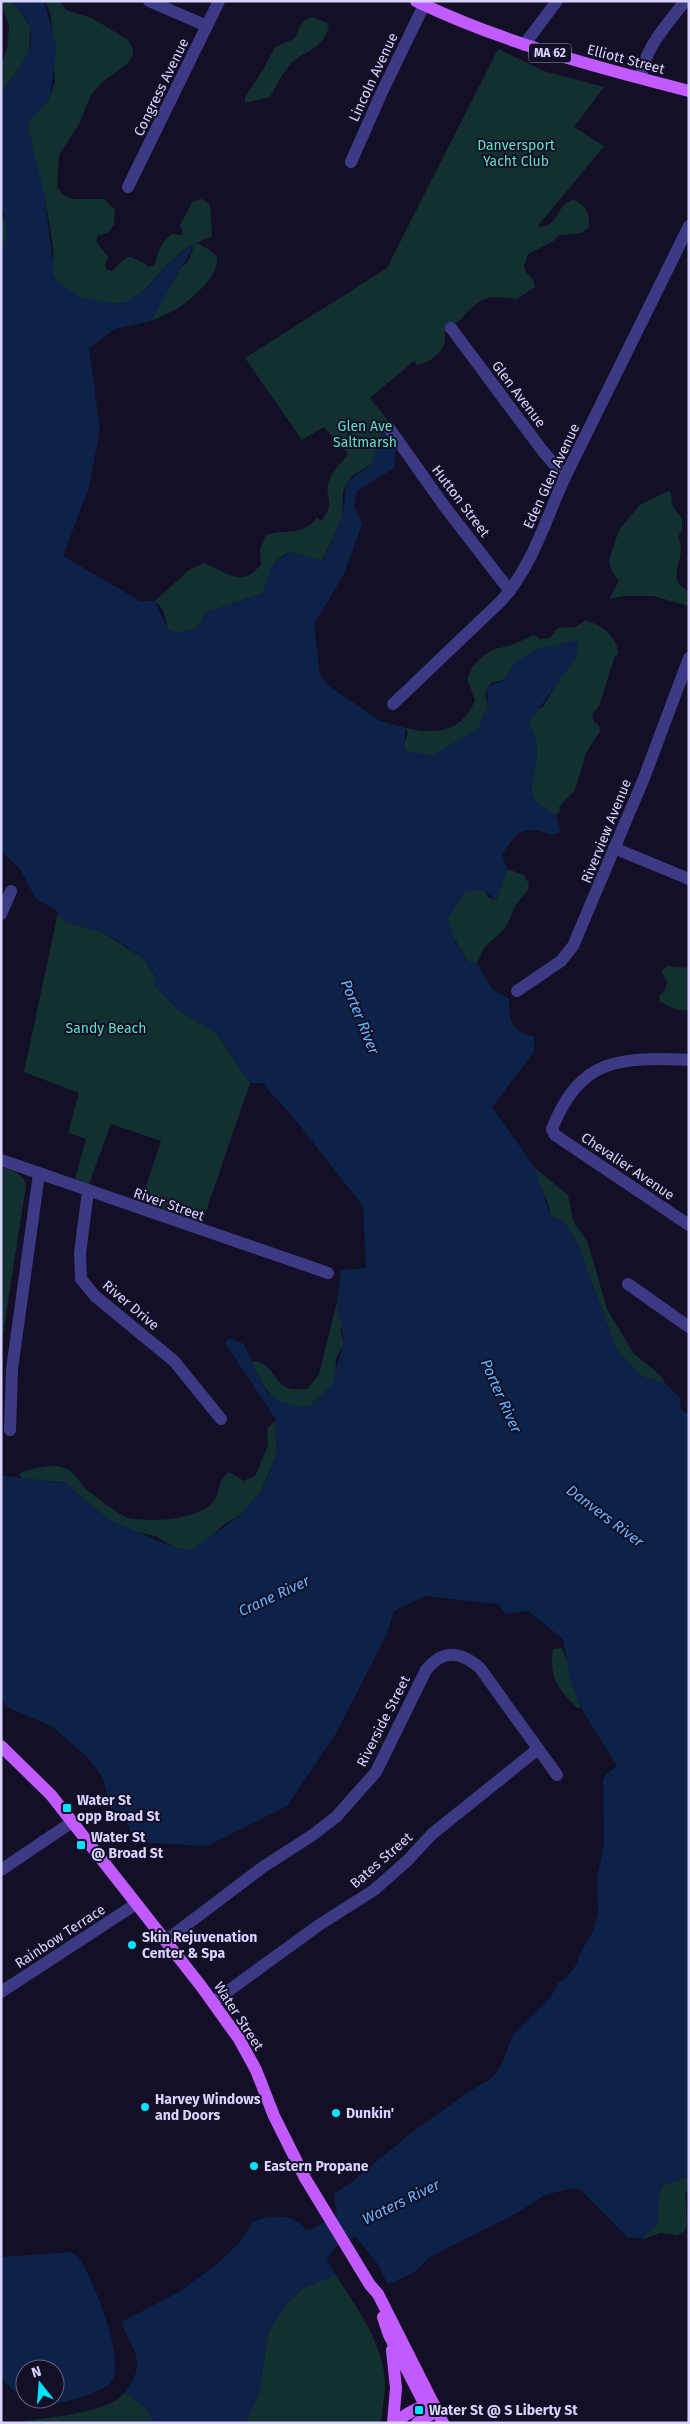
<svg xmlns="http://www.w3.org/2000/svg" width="690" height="2424" font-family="'Fira Sans',sans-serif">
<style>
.green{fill:#12302f}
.water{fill:#0c2248;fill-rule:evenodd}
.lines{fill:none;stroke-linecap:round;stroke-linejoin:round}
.minor{stroke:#3d3a85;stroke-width:12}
.major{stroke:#c25bff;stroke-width:12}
.poi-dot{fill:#00e5ff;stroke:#130f26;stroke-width:2}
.labels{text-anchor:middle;stroke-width:4;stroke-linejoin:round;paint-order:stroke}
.shield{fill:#130f26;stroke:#9e99be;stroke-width:1}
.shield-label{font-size:12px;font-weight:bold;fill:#d9d4ff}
.street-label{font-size:14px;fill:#d9d4ff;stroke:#130f26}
.park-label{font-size:14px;fill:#5fe0c0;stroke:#130f26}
.poi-label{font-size:14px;font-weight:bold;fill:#d9d4ff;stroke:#130f26;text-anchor:start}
.water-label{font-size:15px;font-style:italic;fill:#62b6ff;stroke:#130f26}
</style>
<rect width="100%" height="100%" fill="#130f26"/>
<g class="green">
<polygon points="1,1 13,1 30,27 29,54 1,93 1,66 7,48 9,27"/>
<path d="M45,1H59L66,10L92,18L128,40L133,50V55L127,64L101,83L91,95L79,124L59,155L57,187L63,195L73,199H104L115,210L114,225L107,233L98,236L96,241L108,257L105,266L107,270L112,271L127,257H132L150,267L155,264C158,250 161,243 172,234L183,235L180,225L193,201L202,199L210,205L212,236L197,243C202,246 212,250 216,256C224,272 189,302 176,309C168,314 159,317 151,321C154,310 158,301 165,291C172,282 177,280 180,268L188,262L195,243C183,250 172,259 163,269C152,281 145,293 130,301C113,309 62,298 55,278C50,268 55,259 53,248C48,206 37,165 27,125L35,111L48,102L55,82L51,15Z"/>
<path d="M313,17L327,23L329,27C319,55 303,48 288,67C281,75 276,87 270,97L245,103V97L263,70L275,47L294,39L303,21Z"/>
<path d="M498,49L544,71L604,87L574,127L604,146L538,226C560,230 555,202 574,200C585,203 592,218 588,228L581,233L559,235L552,242L528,254L524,266L526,272L533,279L535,287L517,299C486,295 481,297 460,320C456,324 448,328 445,333C444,335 445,338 445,341C442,354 429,363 417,365L414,361L370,398L404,441L374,460L371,465L353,475L347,482L343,491L342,519L322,561C310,559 301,554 289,552C261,569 276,573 263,593L205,613L197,628L177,633L168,630L163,610L155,601L189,570L203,563C225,570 241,590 261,564L260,549L266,535C287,528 299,538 317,518L321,521C336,503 325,498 328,484C332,472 340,464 348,454L324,427L302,440L245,358L387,268Z"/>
<path d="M1,213C10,226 8,240 1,253Z"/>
<path d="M668,491L671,492L672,505L682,519V530L678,537C679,541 681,545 681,549C681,565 667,582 689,591V606L653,596H623L609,599L619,581L611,570L609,560L619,530L640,505Z"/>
<path d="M585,621C599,622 619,638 618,654L615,656L599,706L592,714L594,722L599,725L600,731L586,753L575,790L559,807L560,811L556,815C515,804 538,775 537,747C537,737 531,731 529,722L538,709L543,707L565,669L575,659L579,640L515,663L504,680L493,682L487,687L485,696L488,705L479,728L440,753L431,756L410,753L403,748L408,733L406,728C436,735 462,732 475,700L467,679L473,666L483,656L495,649L512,645L534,635L540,639L550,638L558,628L575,627Z"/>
<path d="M507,869L524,875L529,884L528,890L516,904L506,927L484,948L477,963L469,962C461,950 442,924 450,909C454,902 461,896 466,891L483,890L489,898L496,900Z"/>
<polygon points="58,912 65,922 102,932 144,959 177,1009 216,1033 250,1083 202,1223 141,1201 161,1141 111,1124 89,1184 75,1179 86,1139 68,1133 79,1093 24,1072"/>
<polygon points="667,966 689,968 689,1010 677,1010 660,1002 659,996 665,990 667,982 661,971"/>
<path d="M1,1167C11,1171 24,1173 26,1185L1,1347Z"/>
<path d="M535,1168L568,1195L573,1221L588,1243L607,1309L634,1354L659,1374L665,1383L660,1385L641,1376L616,1349L578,1244L564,1222L550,1215C550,1198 536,1184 535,1168Z"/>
<path d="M337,1302L344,1321L340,1331L344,1342C343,1348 337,1354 336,1360C335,1370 338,1379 331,1387C323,1395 317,1396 310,1406C277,1412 265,1390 252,1365L253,1361C272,1361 274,1385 291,1389C297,1390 303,1389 308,1389L319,1374Z"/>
<path d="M275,1421L277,1452L262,1490L242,1514L224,1524L204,1544L192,1550L178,1549L155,1536L131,1531L109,1520L65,1483C49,1478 33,1487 19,1475L21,1472C33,1469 50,1464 62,1467C74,1470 77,1479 84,1487C89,1492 122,1517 128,1518C151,1522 189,1521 209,1506C222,1497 215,1481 229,1472L244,1481L255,1476L268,1446L267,1429Z"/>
<path d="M562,1648C570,1667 573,1688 581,1708H577C558,1688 549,1678 553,1649Z"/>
<polygon points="689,2176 689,2189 685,2194 687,2221 685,2231 677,2235 660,2233 644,2239 645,2234 658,2224 659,2196 662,2186"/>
<path d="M336,2275C357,2309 386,2346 385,2388C384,2399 382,2411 381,2423H245L259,2394L268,2333L287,2303L303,2288Z"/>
<path d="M125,2392C138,2402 148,2406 154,2423H19C46,2416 108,2415 125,2392Z"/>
</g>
<g class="water">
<path d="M12,1H44L56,46L50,98L27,125L44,191L55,280L81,298L122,304L145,291L169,262L196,242L151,321L115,329L89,348L100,430L89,487L63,556L140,601H155L168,630L177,633L197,628L205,613L263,593L271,566L289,552L323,561L342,519L347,482L371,465L382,430L396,450L394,468L357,491L354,506L362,524L344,574L314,624L320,675L329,686L380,721L406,728L403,748L407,751L431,756L479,728L488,705L487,687L504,680L515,663L537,649L579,640L575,659L529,722C532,730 537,740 537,748C537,783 516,795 556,815L561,832L553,835C522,825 520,829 502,854L507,869L496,900L483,890L466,891L448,918L455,942L469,962L477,963L492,989L509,999C509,1022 510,1030 534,1037V1052L492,1107L535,1168L550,1215L564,1222L578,1244L616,1349L641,1376L665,1383L680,1398L681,1409L689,1414V2176L662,2186L659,2196L658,2224L645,2234L644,2239L627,2237L581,2190L573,2188L545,2195L517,2213L428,2258L416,2271L392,2283H387L378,2264L356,2237C345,2239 329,2250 327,2261L336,2275L303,2288L287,2303L268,2333L259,2394L245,2423H154C148,2406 138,2402 125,2392C147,2362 135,2354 122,2325L123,2321L179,2292L216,2265L239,2243L253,2222C270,2214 295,2213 306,2230H311L335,2215L337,2210L334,2201L335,2193L352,2182L411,2133L467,2093L493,2077L503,2062L512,2036L551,1997L558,1983L567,1977L579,1961L578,1957L592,1933L598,1913L597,1878L604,1843L603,1780L606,1774L617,1766L581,1708L570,1678L563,1639L528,1611L506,1614L498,1604L425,1596L394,1611L387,1634L335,1735L287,1806L207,1846L134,1842L125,1816L111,1808L103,1778L88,1758L53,1727L9,1708L1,1699V1475L65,1483L109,1520L178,1549L192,1550L242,1514L264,1487L277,1452L275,1418L225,1343L230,1338L244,1344L266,1391L281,1402L300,1407L310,1406L332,1384L344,1342L337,1302L341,1270L366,1268L363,1206L293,1117L262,1083H250L216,1033L177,1009L154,985L156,976L144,959L124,945L102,932L65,922L55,909L36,899L20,869L1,851V253C9,236 7,222 1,205V95C12,73 37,55 30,28C28,19 17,9 12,1Z"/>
<path d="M72,2252C75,2255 80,2259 82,2263C94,2282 128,2365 110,2383C97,2396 57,2404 38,2406C24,2399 9,2390 1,2375V2257ZM25,2369H55V2399H25Z"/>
</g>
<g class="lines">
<g class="minor">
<polyline points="149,1 207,26"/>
<polyline points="524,45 557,1"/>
<path d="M641,78C644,48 667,25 685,1"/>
<polyline points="351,162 381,94 424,5"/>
<polyline points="128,187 219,1"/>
<polyline points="451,328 542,450 565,477"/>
<polyline points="389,428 445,507 510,591"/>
<path d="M393,704L500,602C533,567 546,517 566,475C607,392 648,309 689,226"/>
<polyline points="614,848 689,879"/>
<polyline points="1,914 11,891"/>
<polyline points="517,991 561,961 573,946 644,778 689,658"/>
<path d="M689,1060C621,1057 580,1057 552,1129L555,1135L689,1225"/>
<polyline points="1,1160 328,1273"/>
<polyline points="88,1191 80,1253 81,1279 95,1296 174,1361 221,1419"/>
<polyline points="628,1284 689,1327"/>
<polyline points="10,1430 12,1369 39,1174"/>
<polyline points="1,1870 72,1822"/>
<path d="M165,1941L263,1867L314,1834L336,1817L376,1772L426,1670C443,1649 460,1651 480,1668L557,1775"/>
<polyline points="1,1992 136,1904"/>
<polyline points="213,2002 319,1925 374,1890 407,1861 432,1834 538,1749"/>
</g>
<g class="major">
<path d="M416,1C503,43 596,67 689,91"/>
<polyline points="1,1746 51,1795 201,1986 239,2039 256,2070 274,2116 305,2178 370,2285 378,2294 443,2423"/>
<polyline points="383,2317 389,2335 426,2407"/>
<polyline points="392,2350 396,2388 393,2423"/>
<path d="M397,2423C406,2412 421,2406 434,2405"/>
<polyline points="417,2423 430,2415 434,2405"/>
</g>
</g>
<g class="poi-dot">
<rect x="62" y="1803" width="10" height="10" rx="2.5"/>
<rect x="76" y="1840" width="10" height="10" rx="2.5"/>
<circle cx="132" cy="1945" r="5"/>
<circle cx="145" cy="2107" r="5"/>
<circle cx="336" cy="2113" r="5"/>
<circle cx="254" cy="2166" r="5"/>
<rect x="414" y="2405" width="10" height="10" rx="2.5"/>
</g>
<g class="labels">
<rect class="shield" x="529" y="43.5" width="42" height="19" rx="4"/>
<g class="shield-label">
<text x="550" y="57">MA 62</text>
</g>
<g class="street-label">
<text transform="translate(626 59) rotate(15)" y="5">Elliott Street</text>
<text transform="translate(373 77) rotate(-65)" y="5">Lincoln Avenue</text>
<text transform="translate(161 87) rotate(-64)" y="5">Congress Avenue</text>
<text transform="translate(519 394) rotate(53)" y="5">Glen Avenue</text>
<text transform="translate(551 476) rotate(-65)" y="5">Eden Glen Avenue</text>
<text transform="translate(461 501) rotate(53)" y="5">Hutton Street</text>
<text transform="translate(606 831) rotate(-68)" y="5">Riverview Avenue</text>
<text transform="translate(628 1166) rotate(34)" y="5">Chevalier Avenue</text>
<text transform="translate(169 1204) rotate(19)" y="5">River Street</text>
<text transform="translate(131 1305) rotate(40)" y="5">River Drive</text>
<text transform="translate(383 1721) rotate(-63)" y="5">Riverside Street</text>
<text transform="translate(381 1860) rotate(-41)" y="5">Bates Street</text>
<text transform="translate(60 1936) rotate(-33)" y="5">Rainbow Terrace</text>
<text transform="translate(239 2016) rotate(57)" y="5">Water Street</text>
</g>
<g class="park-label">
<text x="516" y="150">Danversport<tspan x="516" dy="16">Yacht Club</tspan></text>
<text x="365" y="431">Glen Ave<tspan x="365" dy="16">Saltmarsh</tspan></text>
<text x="106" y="1033">Sandy Beach</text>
</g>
<g class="poi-label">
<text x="77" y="1805">Water St<tspan x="77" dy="16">opp Broad St</tspan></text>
<text x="91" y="1842">Water St<tspan x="91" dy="16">@ Broad St</tspan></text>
<text x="142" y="1942">Skin Rejuvenation<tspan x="142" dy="16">Center &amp; Spa</tspan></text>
<text x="155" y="2104">Harvey Windows<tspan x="155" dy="16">and Doors</tspan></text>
<text x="346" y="2118">Dunkin'</text>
<text x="264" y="2171">Eastern Propane</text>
<text x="429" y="2415">Water St @ S Liberty St</text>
</g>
<g class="water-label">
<text transform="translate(360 1017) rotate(68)" y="5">Porter River</text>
<text transform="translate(501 1396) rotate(66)" y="5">Porter River</text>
<text transform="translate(605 1516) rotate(37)" y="5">Danvers River</text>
<text transform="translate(274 1596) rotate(-25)" y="5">Crane River</text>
<text transform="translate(401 2202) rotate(-26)" y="5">Waters River</text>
</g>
</g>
<rect width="690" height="2424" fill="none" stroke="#d9d4ff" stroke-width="5"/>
<g transform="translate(40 2384) rotate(343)"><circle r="24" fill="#130f26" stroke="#625e7d"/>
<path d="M0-4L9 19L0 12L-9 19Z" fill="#00e5ff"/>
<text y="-8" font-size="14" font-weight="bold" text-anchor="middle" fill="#d9d4ff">N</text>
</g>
</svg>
